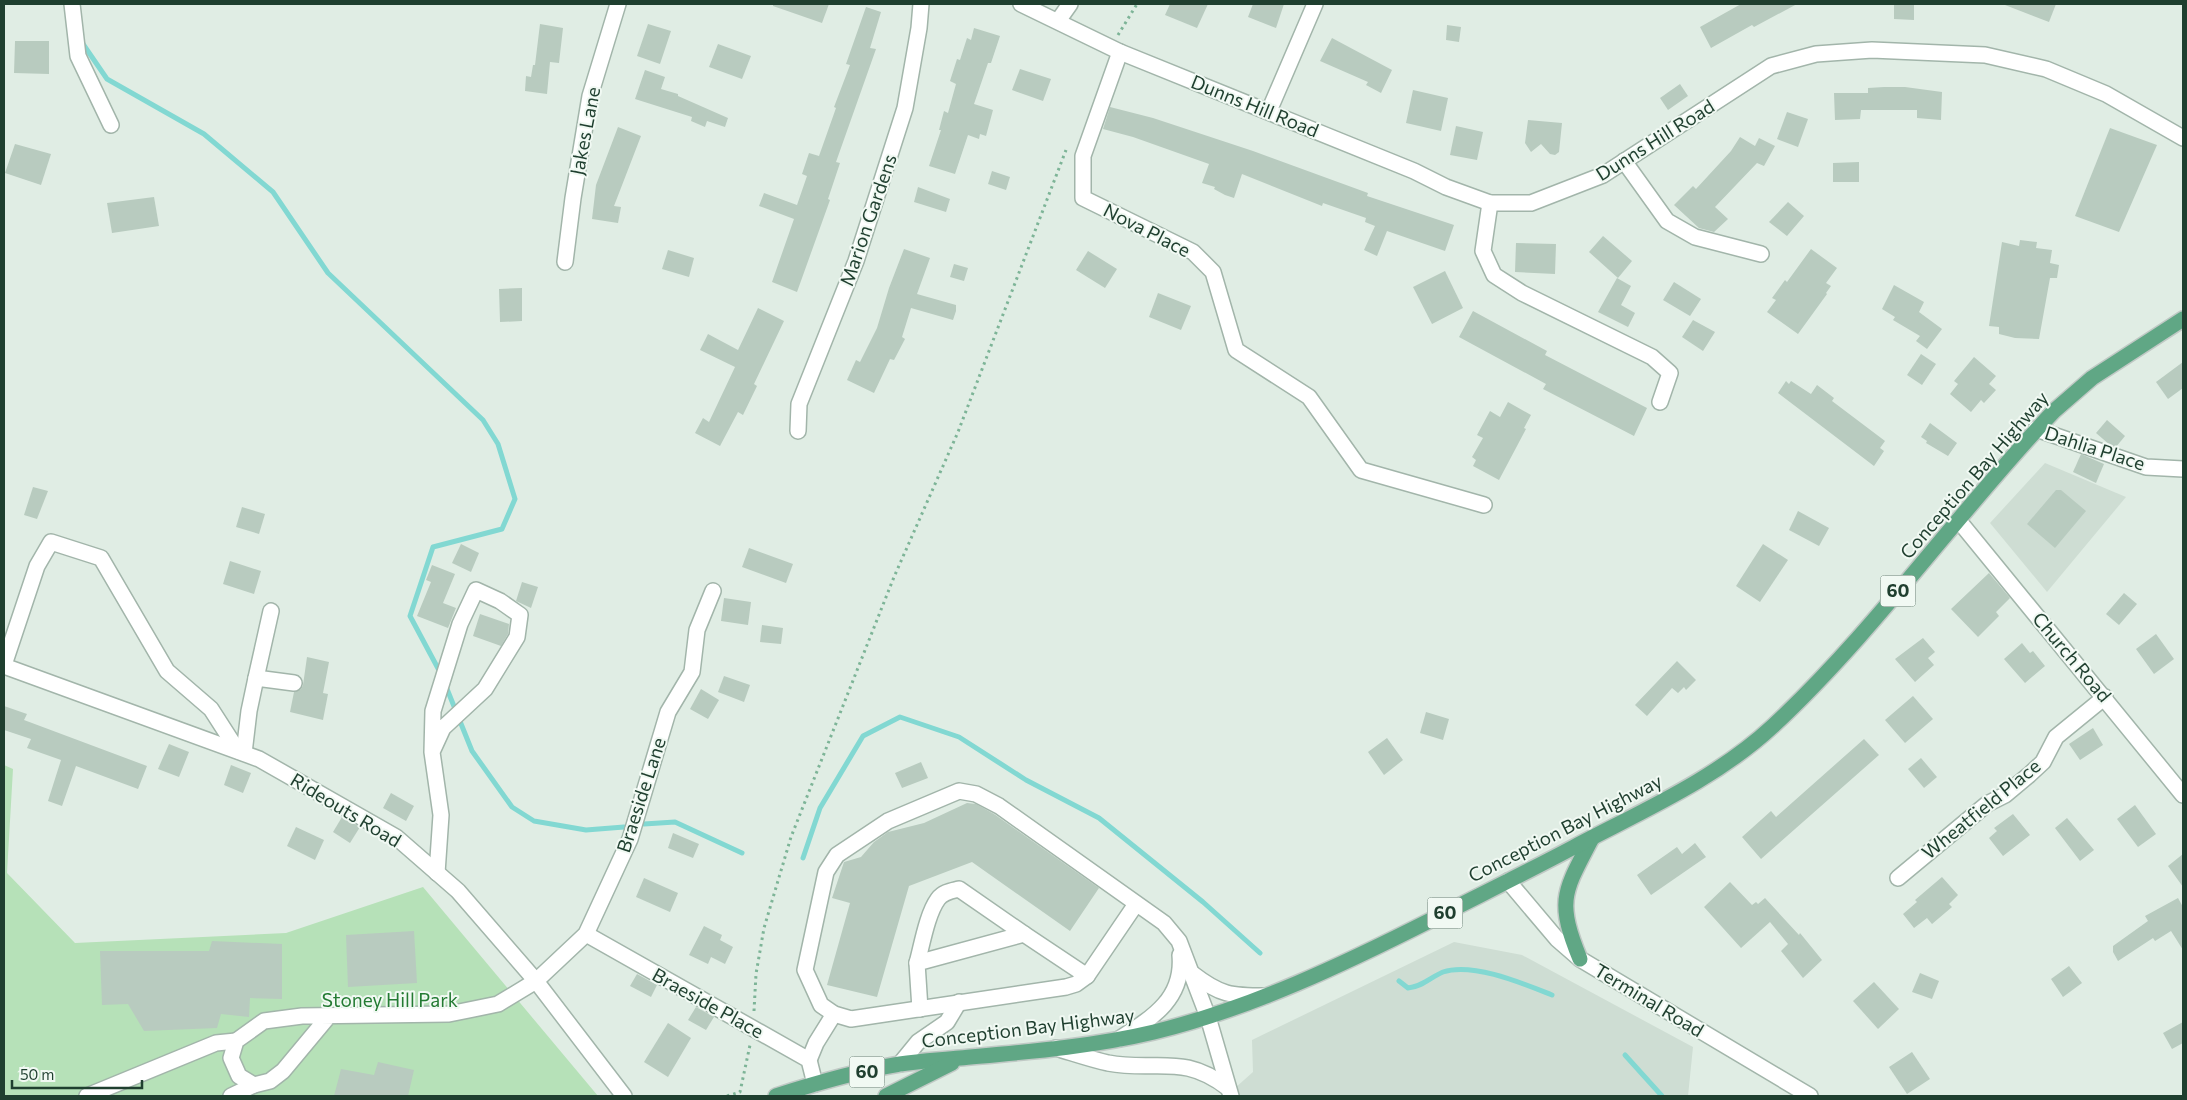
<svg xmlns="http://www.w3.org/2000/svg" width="2187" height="1100" font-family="Commissioner,sans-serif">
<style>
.built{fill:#ceddd3}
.green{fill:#b6e1b8}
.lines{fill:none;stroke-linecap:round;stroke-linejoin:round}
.stream{stroke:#82d8d2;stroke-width:5}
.building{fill:#b8cbbf}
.minor-casing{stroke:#a2b5aa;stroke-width:18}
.major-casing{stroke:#c0c9c5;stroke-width:18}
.path{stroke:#7db497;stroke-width:3;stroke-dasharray:2.5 4;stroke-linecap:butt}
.minor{stroke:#fff;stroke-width:15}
.major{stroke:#60a785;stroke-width:15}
.labels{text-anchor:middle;stroke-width:4;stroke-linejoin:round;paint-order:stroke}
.shield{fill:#f1f9f3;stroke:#5e776a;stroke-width:1}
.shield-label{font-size:18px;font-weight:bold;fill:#1f3f2f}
.street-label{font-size:19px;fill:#1f3f2f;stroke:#f1f9f3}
.park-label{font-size:19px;fill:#247b33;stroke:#f1f9f3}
</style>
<rect width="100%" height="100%" fill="#e0ede4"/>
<g class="built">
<polygon points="2045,463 2126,497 2047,592 1990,523"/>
<polygon points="1454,942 1522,955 1693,1047 1688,1096 1226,1096 1253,1072 1252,1040"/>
</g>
<polygon class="green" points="4,765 13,769 7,873 75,943 286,933 423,887 598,1096 4,1096"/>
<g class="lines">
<g class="stream">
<polyline points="83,44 107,79 204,134 273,192 328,273 483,420 498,444 515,499 502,529 433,547 410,616 441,674"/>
<polyline points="445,684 472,751 512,807 534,821 586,830 624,827"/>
<polyline points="644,824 675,822 742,853"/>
<polyline points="803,858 820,808 863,736 900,717 959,737 1026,780 1099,818 1203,902 1260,953"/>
<path d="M1399,981L1408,988C1422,987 1431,977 1443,972C1473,962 1524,984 1552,995"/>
<polyline points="1625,1055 1662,1096"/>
</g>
</g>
<g class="building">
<polygon points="773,4 829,4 822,23 773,6"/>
<polygon points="1170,4 1208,4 1197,28 1165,15"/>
<polygon points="1253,4 1284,4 1276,28 1248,17"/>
<polygon points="1741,4 1797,4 1754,27 1752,25 1711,48 1700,27"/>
<polygon points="1894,4 1914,4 1914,20 1894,19"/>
<polygon points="2006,4 2056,4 2049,22 2005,5"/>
<polygon points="866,7 881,12 870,48 876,49 836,162 840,163 828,199 830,200 797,292 772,282 794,219 759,206 764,193 797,205 807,176 802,174 809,153 819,156 836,108 834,107 850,65 846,64"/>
<polygon points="540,24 563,28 559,63 550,62 547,94 525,91 526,76 531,77 533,65 535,65"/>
<polygon points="648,24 671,31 660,64 637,56"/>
<polygon points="1447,25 1461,27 1459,42 1446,40"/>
<polygon points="974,28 1000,36 991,63 988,63 974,104 993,110 986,136 980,134 979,139 968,135 955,174 929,166 941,130 939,130 944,111 948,113 956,84 950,81 957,59 960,60 967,38 971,40"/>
<polygon points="1332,38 1392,70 1381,93 1366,85 1368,82 1320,61"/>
<polygon points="15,41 49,41 49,74 14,73"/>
<polygon points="718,44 751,56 742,79 709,67"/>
<polygon points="1020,69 1051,79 1043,101 1012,90"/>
<polygon points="645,70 665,77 661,89 678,94 678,96 728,118 725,127 707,121 705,127 691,121 692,117 635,99"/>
<polygon points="1680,84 1688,96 1668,110 1660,98"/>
<polygon points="1884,87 1905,87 1942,92 1941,120 1917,118 1917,110 1861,110 1860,119 1835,120 1834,93 1868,93 1868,88"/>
<polygon points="1413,90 1448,98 1441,131 1406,123"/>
<polygon points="1110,107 1153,118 1253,151 1368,193 1367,196 1454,225 1445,251 1387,231 1377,256 1364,250 1375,226 1365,222 1366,218 1323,203 1322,206 1242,174 1234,198 1225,195 1214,189 1215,187 1202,183 1209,164 1133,137 1103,129"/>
<polygon points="1787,112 1808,119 1798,147 1777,139"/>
<polygon points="1528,120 1562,123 1559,152 1555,155 1550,154 1541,144 1531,152 1525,143"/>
<polygon points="1456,126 1483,132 1477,160 1450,155"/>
<polygon points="618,127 641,136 614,206 621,207 618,223 592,219 596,185"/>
<polygon points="2110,128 2157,145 2119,232 2075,216"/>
<polygon points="1740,137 1755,146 1759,138 1775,146 1764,166 1757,163 1715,207 1728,219 1714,232 1699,228 1674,205 1693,186 1696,189 1731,151"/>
<polygon points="15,144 51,154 41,185 5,173"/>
<polygon points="1859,162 1859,182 1833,182 1833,163"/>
<polygon points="992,171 1010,177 1006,190 988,184"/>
<polygon points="918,187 950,199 946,212 914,202"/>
<polygon points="154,197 159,226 112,233 107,203"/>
<polygon points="1788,202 1804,216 1787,236 1769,222"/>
<polygon points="1603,236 1632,261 1618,278 1589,252"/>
<polygon points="2020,240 2037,242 2036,248 2052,250 2050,263 2059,265 2057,278 2050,278 2039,339 2015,338 1999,334 1999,327 1989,326 2002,242 2019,246"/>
<polygon points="1516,243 1556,244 1555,274 1515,272"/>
<polygon points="904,249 930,258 917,294 956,305 956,311 953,320 911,308 902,337 905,339 894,360 890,359 874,393 847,380 856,360 860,362 877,328 889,288"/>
<polygon points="1811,249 1837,268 1826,283 1831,286 1826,293 1827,294 1798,334 1767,312 1776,300 1772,298 1785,280 1787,282"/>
<polygon points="668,250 694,258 689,277 662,269"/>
<polygon points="1088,251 1117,269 1105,288 1076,270"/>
<polygon points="954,264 968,268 964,281 950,277"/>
<polygon points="1445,271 1463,308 1432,324 1413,287"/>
<polygon points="1617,278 1631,286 1621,305 1635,313 1628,327 1598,312"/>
<polygon points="1674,282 1701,299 1690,316 1663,300"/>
<polygon points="1894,285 1924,302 1919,312 1942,329 1927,349 1916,341 1920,336 1893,320 1895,317 1882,309"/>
<polygon points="522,288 522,321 500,322 499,289"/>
<polygon points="1158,293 1191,306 1181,330 1149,317"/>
<polygon points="758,308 784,321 754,384 757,386 743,415 738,412 720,446 695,433 703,418 709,422 735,367 700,350 708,334 738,350"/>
<polygon points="1473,311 1547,351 1545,355 1647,408 1634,436 1543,389 1546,384 1459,337"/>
<polygon points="1693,320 1715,332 1703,351 1682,337"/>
<polygon points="1921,354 1936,364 1922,385 1907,375"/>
<polygon points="1974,357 1996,376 1989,384 1996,390 1984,403 1981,400 1971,412 1950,394 1958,384 1954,381"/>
<polygon points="2183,362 2183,388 2168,399 2156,382"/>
<polygon points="1786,381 1789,384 1791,381 1811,394 1817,385 1834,398 1832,401 1885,441 1880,448 1884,451 1874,466 1778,393"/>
<polygon points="1508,402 1531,415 1524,428 1526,429 1499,480 1473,466 1476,460 1472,457 1483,438 1477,435 1490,411 1500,417"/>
<polygon points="2107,420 2125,436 2116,447 2110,445 2096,433"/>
<polygon points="1930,423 1957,443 1948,456 1926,443 1927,441 1921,437"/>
<polygon points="2081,454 2104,464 2096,483 2073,472"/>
<polygon points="33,487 48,491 37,519 24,515"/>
<polygon points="2056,490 2061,490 2086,511 2055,548 2027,524"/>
<polygon points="242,507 265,514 259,534 236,527"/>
<polygon points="1798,511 1829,528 1819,546 1789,530"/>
<polygon points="461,544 479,553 471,572 452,563"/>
<polygon points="1763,544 1788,560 1760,602 1736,586"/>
<polygon points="749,548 793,564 786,583 742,567"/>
<polygon points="230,561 261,571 254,594 223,584"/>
<polygon points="432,565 455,574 443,603 456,608 448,628 417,616 431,582 426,580"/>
<polygon points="1989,573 2010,598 1996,612 1999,616 1978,637 1951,609"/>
<polygon points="522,582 538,587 531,608 516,601"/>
<polygon points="2124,593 2137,604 2119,625 2106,614"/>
<polygon points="724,598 751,602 748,625 721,621"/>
<polygon points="480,614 509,624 508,634 501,646 473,636"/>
<polygon points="762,625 783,628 781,644 760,642"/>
<polygon points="2156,634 2174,659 2154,674 2136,649"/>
<polygon points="1923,638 1935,652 1928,658 1934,665 1915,682 1895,659"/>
<polygon points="2022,643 2030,653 2033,651 2045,666 2025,683 2004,659"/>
<polygon points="307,657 329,662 323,693 328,694 323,720 290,712 294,692 301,689 303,685"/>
<polygon points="1677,661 1696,680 1686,690 1684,687 1678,693 1672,688 1647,716 1635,705"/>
<polygon points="724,676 750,685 744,702 718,692"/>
<polygon points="701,689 719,700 708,719 690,709"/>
<polygon points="1913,696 1933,719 1905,743 1885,720"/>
<polygon points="4,706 27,714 24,720 147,766 138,789 76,766 62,806 48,801 61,760 27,748 31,739 4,730"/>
<polygon points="1426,712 1449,719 1443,740 1420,733"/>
<polygon points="2093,728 2103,745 2080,760 2069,744"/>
<polygon points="1387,738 1403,760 1384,775 1368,752"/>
<polygon points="1864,739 1879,755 1761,859 1742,837 1771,811 1776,817"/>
<polygon points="169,744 189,752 179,777 158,769"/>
<polygon points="1921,758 1937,777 1924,788 1908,769"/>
<polygon points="921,762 928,778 902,788 895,773"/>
<polygon points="231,765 251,773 243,793 224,785"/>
<polygon points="391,793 414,806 406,821 383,808"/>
<polygon points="967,803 976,804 994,814 1099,888 1070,931 972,862 909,886 877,997 827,985 850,903 832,898 844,862 861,857 874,842 888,832 924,823"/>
<polygon points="2135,805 2156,834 2138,847 2117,819"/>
<polygon points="2013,814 2030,835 2003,856 1989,838 1997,831 1994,828"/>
<polygon points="342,817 360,827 350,843 333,832"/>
<polygon points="2067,818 2094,850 2080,861 2055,828"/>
<polygon points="296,827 324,840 315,860 287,846"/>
<polygon points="673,833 699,844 693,858 668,848"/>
<polygon points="1695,843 1706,857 1651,895 1637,875 1677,847 1682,854"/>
<polygon points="2183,854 2183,887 2168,866"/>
<polygon points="1942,877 1958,895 1949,904 1952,907 1932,924 1927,918 1914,928 1903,914 1917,902 1915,900"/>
<polygon points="644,878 678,893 670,912 636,897"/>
<polygon points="1730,882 1752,905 1756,902 1758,904 1765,898 1799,935 1800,933 1822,960 1803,978 1781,951 1788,944 1770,922 1741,948 1704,907"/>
<polygon points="2178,898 2183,907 2183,950 2171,931 2155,941 2153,938 2118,961 2113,952 2113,946 2148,921 2145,916"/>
<polygon points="704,926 722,935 720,940 733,947 725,964 711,957 708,964 689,955"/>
<polygon points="414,931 417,983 348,987 346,935"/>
<polygon points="212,941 282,944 282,999 250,998 249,1017 221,1014 217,1028 144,1031 128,1004 102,1005 100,951 209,951"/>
<polygon points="2069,966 2082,983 2063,997 2051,979"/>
<polygon points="1920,973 1939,981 1932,999 1912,992"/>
<polygon points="637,974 657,985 651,997 630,986"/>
<polygon points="1874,982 1899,1009 1878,1029 1853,1001"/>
<polygon points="696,1007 714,1017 706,1030 688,1020"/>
<polygon points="2183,1022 2183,1043 2172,1049 2163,1033"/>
<polygon points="668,1023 691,1038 668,1077 644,1062"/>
<polygon points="1912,1052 1930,1079 1907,1094 1889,1067"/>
<polygon points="378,1062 414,1070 408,1096 334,1096 341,1069 374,1075"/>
</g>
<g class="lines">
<defs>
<g id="minor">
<polyline points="72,4 78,56 111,125"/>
<polyline points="1021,4 1120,52 1414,171 1446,187 1490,203 1531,203 1603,175 1771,66 1816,54 1872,50 1985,55 2046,69 2106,94 2183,138"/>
<polyline points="1058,21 1070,4"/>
<polyline points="1120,52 1083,156 1083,198 1193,252 1213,272 1236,350 1309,397 1361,470 1484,505"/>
<polyline points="1269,111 1315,4"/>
<polyline points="1624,161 1667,221 1695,237 1761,254"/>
<polyline points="1490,203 1483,251 1494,275 1522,293 1652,357 1670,373 1660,402"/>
<polyline points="565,262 573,198 590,96 618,4"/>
<polyline points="2036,429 2146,467 2183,469"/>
<polyline points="798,431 799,404 856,261 905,108 919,28 921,4"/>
<polyline points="1959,521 2183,795"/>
<polyline points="4,665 37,566 51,542 101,558 167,671 211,709 238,751"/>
<polyline points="4,666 259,759 396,837 458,891 536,981 624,1096"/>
<polyline points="256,678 271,611"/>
<polyline points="432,752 433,711 460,624 476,590 500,601 520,615 517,637 485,689 443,728 432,752 441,815 437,873"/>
<polyline points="244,753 249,711 256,678 294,683"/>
<polyline points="1898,878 1987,804 2005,795 2029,775 2043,762 2056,737 2105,697"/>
<polyline points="1508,881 1557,939 1580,959 1810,1096"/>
<polyline points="1136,904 1087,976 1076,984 1066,987 851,1019 834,1014 821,1005 805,970 826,872 837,855 888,821 959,791 976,794 999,806 1164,923 1179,941 1208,1017 1231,1096"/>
<polyline points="586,934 809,1060 815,1084"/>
<path d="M917,963C922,945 927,914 938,899C943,892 951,891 959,889L1024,934"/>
<path d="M1193,974C1220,995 1231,996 1265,996"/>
<polyline points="920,1009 917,963 1024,934 1087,976"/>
<polyline points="328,1017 283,1071 270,1081 254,1085 239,1076 231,1058 236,1041 264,1021 302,1016 449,1014 498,1004 536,981 586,934 630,839 668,712 692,672 697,630 713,591"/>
<path d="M1119,1039C1152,1018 1184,999 1180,955"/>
<path d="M1056,1048C1073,1053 1090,1059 1108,1063C1157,1072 1183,1053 1228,1088"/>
<polyline points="809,1060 816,1043 834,1014"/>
<polyline points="900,1064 918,1042 947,1022 959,1002"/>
<polyline points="87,1096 216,1043 236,1041"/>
<polyline points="231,1096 254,1085"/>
</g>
<g id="major">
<path d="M1580,959C1556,900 1564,892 1592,838"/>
<path d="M776,1096C816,1083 858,1071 900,1064C920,1061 940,1060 960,1058C1025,1052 1091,1047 1154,1032C1252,1008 1344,964 1433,919C1480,895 1527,872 1574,847C1642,811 1716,779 1773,726C1876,630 1957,513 2054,411L2092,378L2183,319"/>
<polyline points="886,1096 952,1063"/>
</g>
</defs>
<use href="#minor" class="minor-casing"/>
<use href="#major" class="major-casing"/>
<g class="path">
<polyline points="1118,35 1137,4"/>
<polyline points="754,1011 756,974 764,928 791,837 894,577 958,432 1066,150"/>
<polyline points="727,1096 740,1092 750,1045"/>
</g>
<use href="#minor" class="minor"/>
<use href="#major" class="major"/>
</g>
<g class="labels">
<g class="shield">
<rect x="1880.5" y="575.5" width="35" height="31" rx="4"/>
<rect x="1427.5" y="897.5" width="35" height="31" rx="4"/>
<rect x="849.5" y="1056.5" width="35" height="31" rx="4"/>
</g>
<g class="shield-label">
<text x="1898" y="597">60</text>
<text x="1445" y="919">60</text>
<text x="867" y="1078">60</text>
</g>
<g class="street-label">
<text transform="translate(1255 106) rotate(22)" y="7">Dunns Hill Road</text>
<text transform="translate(585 131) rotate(-79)" y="7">Jakes Lane</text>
<text transform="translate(1655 140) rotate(-32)" y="7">Dunns Hill Road</text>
<text transform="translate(868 220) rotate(-71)" y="7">Marion Gardens</text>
<text transform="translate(1147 230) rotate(27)" y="7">Nova Place</text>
<text transform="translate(2095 448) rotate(18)" y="7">Dahlia Place</text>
<text transform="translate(1974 475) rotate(-49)" y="7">Conception Bay Highway</text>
<text transform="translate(2072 657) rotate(50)" y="7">Church Road</text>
<text transform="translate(641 795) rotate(-72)" y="7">Braeside Lane</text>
<text transform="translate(1981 809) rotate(-39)" y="7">Wheatfield Place</text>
<text transform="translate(346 810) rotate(31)" y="7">Rideouts Road</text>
<text transform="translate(1565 828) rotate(-27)" y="7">Conception Bay Highway</text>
<text transform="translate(1649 1000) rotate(31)" y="7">Terminal Road</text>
<text transform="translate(708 1003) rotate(29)" y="7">Braeside Place</text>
<text transform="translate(1028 1028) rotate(-7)" y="7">Conception Bay Highway</text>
</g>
<g class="park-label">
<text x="390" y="1007">Stoney Hill Park</text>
</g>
</g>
<rect width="2187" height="1100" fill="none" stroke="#1f3f2f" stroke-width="10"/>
<path d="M12 1080v8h130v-8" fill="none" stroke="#1f3f2f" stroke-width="2.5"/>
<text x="20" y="1080" font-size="15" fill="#1f3f2f" stroke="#f1f9f3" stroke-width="4" paint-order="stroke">50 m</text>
</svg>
